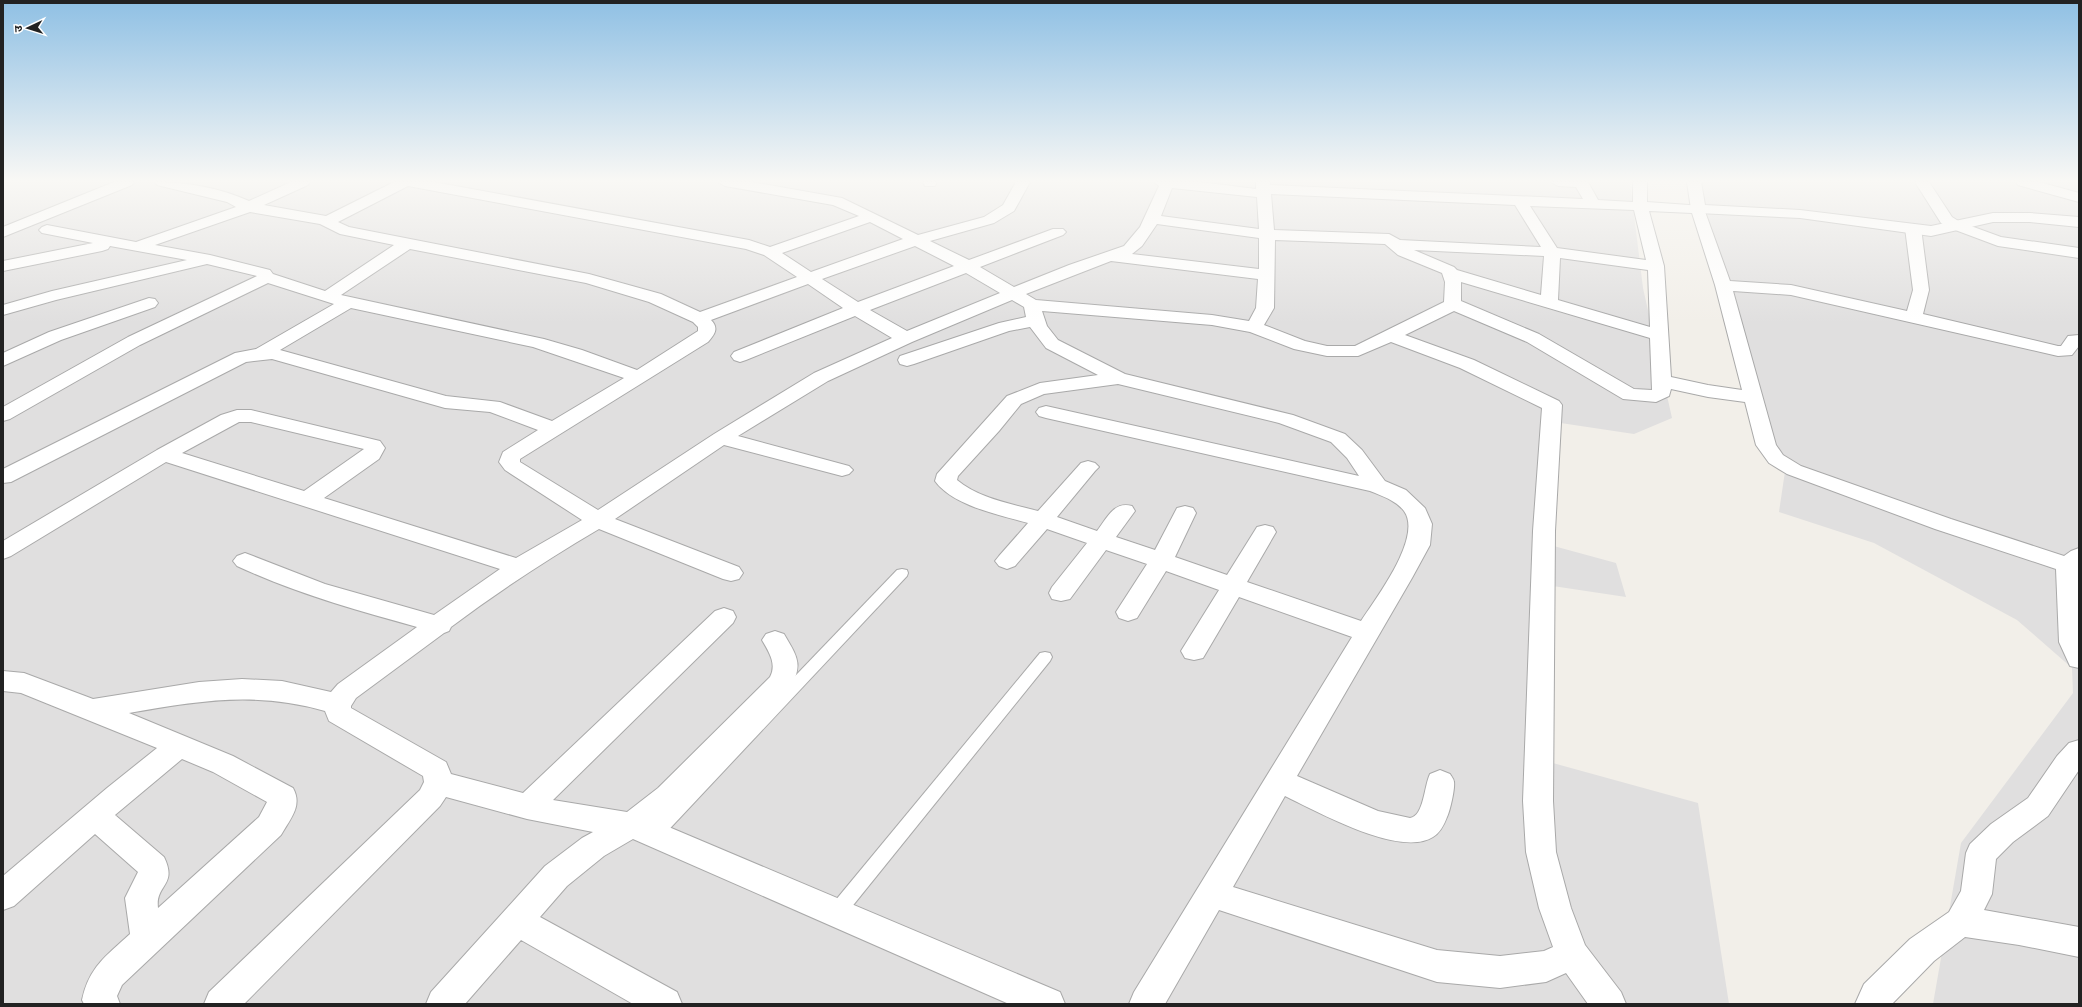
<svg xmlns="http://www.w3.org/2000/svg" width="2082" height="1007" font-family="Karla,'Noto Sans Devanagari',sans-serif">
<style>
.residential{fill:#e0dfdf}
.lines{fill:none;stroke-linecap:round;stroke-linejoin:round}
.service-casing{stroke:#a9a9a9;stroke-width:2}
.minor-casing{stroke:#a9a9a9;stroke-width:2}
.tertiary-casing{stroke:#a9a9a9;stroke-width:2}
.service{fill:#fff;fill-rule:evenodd}
.minor{fill:#fff;fill-rule:evenodd}
.tertiary{fill:#fff;fill-rule:evenodd}
</style>
<rect width="100%" height="100%" fill="#f2efe9"/>
<g class="residential">
<polygon points="3,182 1630,182 1643,288 1672,418 1634,434 1554,422 1550,545 1616,563 1626,597 1546,585 1531,757 1698,803 1729,1004 3,1004"/>
<polygon points="1698,182 2079,182 2079,1004 1933,1004 1961,843 2073,693 2072,668 2017,620 1874,543 1779,512 1787,458 1775,450"/>
</g>
<g class="lines">
<defs>
<g id="service">
<polygon points="902,569 907,570 908,573 907,576 660,839 654,841 648,839 646,834 648,829 897,570"/>
<polygon points="1045,652 1050,653 1052,657 1050,661 842,919 836,921 830,919 827,913 830,907 1040,653"/>
</g>
<g id="minor">
<polygon points="114,182 134,182 132,185 3,237 3,227"/>
<path d="M155,182C187,182 220,188 249,201L291,182H310L308,185L264,205L326,216L394,182H434L749,240L770,247L859,216L833,205L725,186L718,182H752L842,198L918,235L984,217L1003,205L1016,182H1030L1014,211L994,223L930,241L969,260L1053,229H1063L1066,232L1063,235L980,267L1014,287L1069,265L1124,246L1140,227L1159,186L1154,182H1200L1256,189V182H1270V185L1583,199L1576,187L1558,186L1551,182H1588L1598,200L1633,202V182H1647V202L1703,206L1730,281L1791,285L1907,311L1913,290L1905,228L1908,225H1918L1921,228L1929,290L1923,314L2058,346H2061L2068,336L2079,335V346L2072,355L2058,356L1791,295L1733,291L1776,445L1783,455L1801,466L1951,519L2064,556L2071,551L2079,548V668L2070,666L2059,642L2056,569L1935,529L1787,474L1769,463L1756,445L1745,402L1708,397L1671,389L1669,396L1656,402L1623,399L1527,342L1454,311L1405,335L1474,360L1559,401L1562,405L1555,531L1553,801L1556,852L1571,908L1585,945L1621,992L1626,1004H1588L1566,973L1546,982L1500,988L1437,982L1219,910L1165,1004H1129L1134,992L1352,637L1239,597L1203,658L1194,660L1185,658L1181,651L1219,590L1166,571L1137,618L1128,621L1119,618L1116,612L1147,564L1106,550L1070,599L1061,601L1052,599L1049,593L1052,587L1087,543L1047,529L1015,566L1007,569L999,566L995,561L999,556L1028,523C1000,515 953,506 935,481L937,474L1007,396L1040,383L1098,375L1046,348L1030,327L1009,331L914,364L907,366L900,364L898,360L900,356L999,323L1026,317L1024,307L1012,300L912,342L828,381L738,436L849,466L853,470L849,474L842,476L724,445L615,519L739,567L743,573L739,579L731,581L723,579L599,529C548,559 499,591 451,627L449,631L444,633L356,698L351,706V708L446,762L451,774L523,793L715,611L724,608L733,611L736,617L733,623L553,800L627,812L658,788L770,677C777,664 769,652 762,640L766,634L775,631L784,634C798,658 804,665 788,691L678,804L657,822L1060,992L1065,1004H1009L633,839L604,856L567,886L540,917L677,992L682,1004H633L521,940L465,1004H426L431,992L545,866L582,838L593,832L527,819L446,797L440,806L244,1004H204L209,992L420,790L424,782L423,776L329,721L325,711C254,691 200,701 129,713L233,756L293,788C303,806 290,819 281,835L122,985L117,996L120,1004H84L82,1000C89,967 106,956 130,934L125,898L138,872L95,834L14,906L3,910V876L107,788L157,748L21,693L3,691V671L24,673L93,699L199,682L242,679L282,681L331,692L338,684L417,627C355,610 295,593 237,566L233,561L237,556L245,553L253,556L325,584L434,615L500,569L166,462L11,556L3,559V541L157,450L221,415L237,410H251L380,441L385,448L379,459L324,498L516,558L582,520L505,470L499,462L503,452L538,430L490,412L445,408L272,359L246,362L11,482L3,483V469L235,353L256,349L334,304L268,283L140,345L10,419L3,421V407L128,337L257,276L207,264L56,300L3,315V305L52,291L187,260L110,246L108,249L102,251L3,271V261L93,243L42,233L39,230L42,227L47,225L136,242L236,207L227,202L157,185ZM408,186L746,249L764,255L797,277L700,312L661,294L589,274L349,227L338,222ZM1172,188L1257,197L1259,229L1161,216ZM1271,194L1515,205L1541,247L1400,240L1389,234L1274,230ZM1530,206L1634,210L1646,260L1557,248ZM1649,211L1692,213L1715,285L1742,390L1708,385L1671,377L1664,266ZM250,212L320,224L340,234L394,245L325,291L273,274L270,270L210,255L155,245ZM870,222L903,239L811,272L782,253ZM1157,224L1259,238V269L1132,254L1142,246ZM1275,240L1385,244L1398,255L1442,273L1445,282L1444,302L1355,346H1327L1305,341L1264,325L1274,308ZM915,246L954,266L858,302L822,279ZM410,249L586,283L649,302L693,322L698,327V331L637,370L582,350L544,339L341,295ZM1414,250L1544,256L1541,295L1457,270L1454,267ZM1560,258L1648,270L1650,327L1558,300ZM1111,261L1258,279L1256,308L1249,321L1212,315L1036,300L1026,294ZM966,273L1000,293L907,331L870,310ZM1461,282L1650,338L1652,390L1634,389L1539,334L1461,301ZM808,284L843,308L734,352L731,356L734,360L740,362L746,360L855,316L892,338L814,373L714,434L598,510L520,462V459L708,342C715,334 719,328 711,320ZM351,308L533,347L624,378L552,421L500,402L446,396L280,350ZM1042,311L1212,325L1250,332L1294,349L1327,356H1358L1391,342L1460,368L1542,408L1533,531L1523,801L1526,852L1539,908L1553,947L1544,951L1500,956L1437,950L1233,887L1285,796C1318,812 1400,858 1433,837C1440,833 1444,825 1447,817C1450,811 1455,789 1454,782C1454,779 1451,776 1450,774L1440,770L1430,774C1424,786 1424,816 1410,818L1378,811L1297,776L1412,578L1430,545L1432,524L1425,508L1406,490L1385,481L1362,450L1345,434L1293,415L1125,374L1058,340L1047,326ZM1118,384L1279,423L1331,442L1347,458L1359,476L1046,406L1039,408L1036,412L1039,416L1046,418L1370,491C1382,496 1397,501 1404,511C1423,537 1376,598 1361,621L1247,582L1276,532L1273,527L1265,525L1257,527L1227,575L1175,557L1196,513L1193,508L1185,506L1177,508L1155,550L1116,537L1135,511L1132,506C1114,501 1107,518 1097,531L1057,517L1095,471L1099,467L1095,463L1088,461L1081,463L1038,511C1011,504 978,498 957,480L958,476L999,431L1021,404L1044,394ZM239,422H251L364,449L304,491L182,453ZM182,759L213,772L267,802L259,817L158,908C155,884 178,886 164,857L115,815Z"/>
<polygon points="923,182 937,182 935,186 925,186"/>
<polygon points="1915,182 1929,182 1952,217 1960,222 2001,237 2079,248 2079,258 1998,246 1950,228 1941,223"/>
<polygon points="2016,182 2039,182 2079,193 2079,202 2018,185"/>
<polygon points="149,298 155,299 158,303 155,307 61,340 3,366 3,353 49,332"/>
<polygon points="2079,740 2079,770 2048,816 2013,842 1996,859 1992,894 1984,910 2079,927 2079,957 2019,945 1965,937 1934,961 1892,1004 1855,1004 1864,984 1910,939 1949,912 1961,891 1966,853 1970,844 1991,824 2028,798 2057,756 2069,743"/>
</g>
<polygon id="tertiary" points="1687,182 1701,182 1705,205 1800,210 1931,226 1993,213 2030,213 2079,217 2079,227 2030,222 1993,222 1931,236 1800,218 1698,213 1693,212 1691,209"/>
</defs>
<use href="#service" class="service-casing"/>
<use href="#minor" class="minor-casing"/>
<use href="#tertiary" class="tertiary-casing"/>
<use href="#service" class="service"/>
<use href="#minor" class="minor"/>
<use href="#tertiary" class="tertiary"/>
</g>
<linearGradient id="sky" x2="0" y2="1"><stop stop-color="#8fc0e4"/><stop offset="0.56" stop-color="#f9f8f5"/><stop offset="1" stop-color="#f9f8f5" stop-opacity="0"/></linearGradient>
<rect width="2082" height="323" fill="url(#sky)"/>
<rect width="2082" height="1007" fill="none" stroke="#222222" stroke-width="8"/>
<g transform="translate(28 28) rotate(266)" stroke="#ffffff" stroke-width="3" paint-order="stroke">
<path d="M0-3L7 15L0 10L-7 15Z" fill="#222222"/>
<text y="-6" font-size="11" font-weight="bold" text-anchor="middle" fill="#222222">उ</text>
</g>
</svg>
